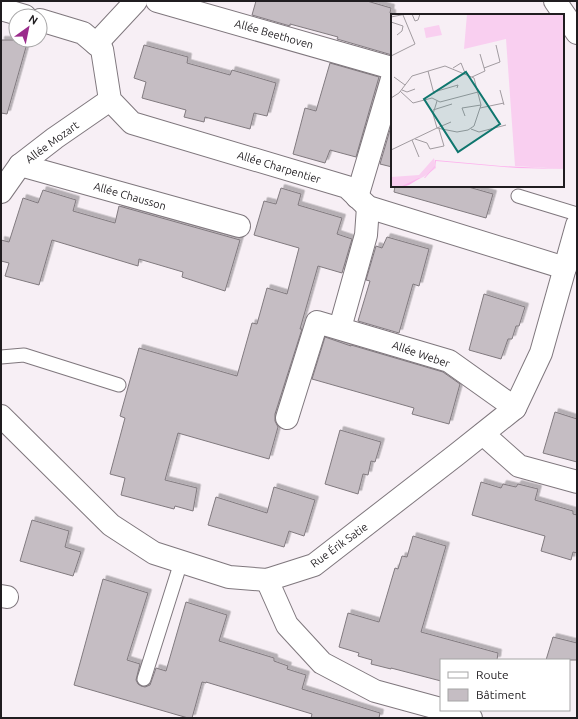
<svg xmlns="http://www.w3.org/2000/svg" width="578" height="719" font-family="Ubuntu,sans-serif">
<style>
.building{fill:#c5bdc3;stroke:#817a7f;filter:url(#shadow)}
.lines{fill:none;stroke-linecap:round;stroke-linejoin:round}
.lane-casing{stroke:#7f777d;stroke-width:15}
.street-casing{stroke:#7f777d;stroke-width:24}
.lane{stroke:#fff;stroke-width:13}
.street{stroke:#fff;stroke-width:22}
.labels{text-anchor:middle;stroke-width:3.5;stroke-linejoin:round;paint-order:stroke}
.street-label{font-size:11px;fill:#201d20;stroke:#fff}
.inset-road{fill:none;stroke:#a19ba0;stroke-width:1}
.view{fill:#0f766e;fill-opacity:0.15;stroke:#0f766e;stroke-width:2}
.inset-edge{fill:none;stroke:#201d20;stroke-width:2}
</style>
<defs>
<filter id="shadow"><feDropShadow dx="3.5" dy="-3.5" stdDeviation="0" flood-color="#0004"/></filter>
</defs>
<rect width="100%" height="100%" fill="#f7eff5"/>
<g class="building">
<polygon points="256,1 367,1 391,8 390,13 392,13 392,55 337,39 338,37 290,24 290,26 252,15"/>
<polygon points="1,40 28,40 7,114 1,113"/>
<polygon points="144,45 188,57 187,63 230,75 232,70 276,83 267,116 254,113 250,129 205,117 204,122 184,117 186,110 142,98 146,82 134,78"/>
<polygon points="330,63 379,77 356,157 330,150 325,163 293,154 305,108 316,111"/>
<polygon points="392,123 392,167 380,164"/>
<polygon points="395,186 465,186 493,194 486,218 394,192"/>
<polygon points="281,188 301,194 298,205 342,218 337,234 352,239 342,273 318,266 300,329 302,329 275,414 275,421 278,427 269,459 178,433 165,480 197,488 193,511 175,506 174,509 121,495 125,478 110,474 125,418 120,416 139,348 237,376 252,323 257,324 267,288 287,294 299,248 254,235 264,201 276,204"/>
<polygon points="43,190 76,200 73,211 115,223 119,206 240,240 225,291 182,277 183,272 139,259 138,266 52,240 39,285 5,276 9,263 1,261 1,240 9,242 23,198 38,203"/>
<polygon points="387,237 429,249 419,286 413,284 399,333 358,321 370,281 366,280 376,246 382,248"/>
<polygon points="484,294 525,307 519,326 516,326 512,339 508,339 501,359 469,350"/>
<polygon points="325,337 351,346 351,345 443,372 460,384 449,424 412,414 414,408 312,379"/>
<polygon points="555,412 577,419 577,462 543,453"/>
<polygon points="340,430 381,442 375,462 371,461 368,475 363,474 358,494 325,484"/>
<polygon points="481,482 501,488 503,484 516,487 518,484 538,489 535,500 573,511 573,514 577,515 577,553 573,552 571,560 541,551 545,536 472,515"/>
<polygon points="274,487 315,500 304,536 289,531 284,547 208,525 216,497 267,513"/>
<polygon points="32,520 69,531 65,547 81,552 73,576 20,561"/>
<polygon points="413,536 446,546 421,632 498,653 497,660 441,660 441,681 391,668 391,669 371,664 372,660 358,656 359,653 339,647 348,613 379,622 395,568 398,569 402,556 407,557"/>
<polygon points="103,579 148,593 127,660 140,664 136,680 138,684 141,686 145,687 150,685 156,668 166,671 186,602 227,615 219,641 274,658 274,661 288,666 287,669 306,675 302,689 380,713 379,718 311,718 312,714 206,682 206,683 202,682 192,718 188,718 74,685"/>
<polygon points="553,637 577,643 577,660 546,660"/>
</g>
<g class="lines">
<defs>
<g id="lane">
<polyline points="518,196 577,214"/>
<polyline points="1,357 24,355 119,385"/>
<polyline points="144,679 181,562"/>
</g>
<g id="street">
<polyline points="157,1 392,68"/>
<polyline points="555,1 577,33"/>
<polyline points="1,9 25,16"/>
<polyline points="40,20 83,33 102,49 110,100 132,123 347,187 368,207 565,268"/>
<polyline points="96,44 136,1"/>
<polyline points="20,165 239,226"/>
<polyline points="1,192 20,165 55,138 110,100"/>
<polyline points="357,197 392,79"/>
<polyline points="340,328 366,235 368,207"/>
<polyline points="1,416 111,525 154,553 229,577 267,580 314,565 456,455 515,408 541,353 577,225"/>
<polyline points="287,418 317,322 449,361 515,408"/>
<polyline points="483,434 519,466 577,482"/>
<polyline points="267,580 287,625 322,663 375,691 441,709"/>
<polyline points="1,596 7,597"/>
<polyline points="443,710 471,718"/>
</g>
</defs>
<use href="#lane" class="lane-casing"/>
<use href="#street" class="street-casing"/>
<use href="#lane" class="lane"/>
<use href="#street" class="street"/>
</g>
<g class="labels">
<g class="street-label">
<text transform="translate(274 34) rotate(16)" y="4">Allée Beethoven</text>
<text transform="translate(52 142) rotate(-36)" y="4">Allée Mozart</text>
<text transform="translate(279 167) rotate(17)" y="4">Allée Charpentier</text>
<text transform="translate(130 196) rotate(16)" y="4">Allée Chausson</text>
<text transform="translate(421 354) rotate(19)" y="4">Allée Weber</text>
<text transform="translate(339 545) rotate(-36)" y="4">Rue Érik Satie</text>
</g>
</g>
<g transform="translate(391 14)">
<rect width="173" height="173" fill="#f7eff5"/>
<path d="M76,0H173V155L124,152L115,25L73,35ZM48,11L51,21L35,24L33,14ZM43,144L45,154L34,162L13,173H0V163L28,161Z" fill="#f9cff0"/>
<path d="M44,146L110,152L173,155L126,154L45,147L44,153L34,164H29L18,171L9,173L28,164H33L44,152Z" fill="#fdb4ee"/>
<path class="inset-road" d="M21,0L24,7L27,6L29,0M0,3L15,0M0,8L12,12L11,17L6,21M0,42L24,30L12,1M62,54L70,49L74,59M93,54L109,48L105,31M37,57L43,80M3,63L14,71M81,63L94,57L89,40M11,76L16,78L24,75M109,76L113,91M9,77L22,89L41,84L49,88L87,78M43,78L67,71L66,74M0,84L8,79L21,62L54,52L83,64L90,91L83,112L77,116L66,118L46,114L0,136M46,87L42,100L46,114L60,108M89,94L113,89M42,96L61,90M74,102L71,94L90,91M80,115L88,118L115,111M24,125L36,129L39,135L53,132L48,115M21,126L28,143"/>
<path class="view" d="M75,58L109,110L67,138L33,85Z"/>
<rect width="173" height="173" class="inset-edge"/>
</g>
<rect width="578" height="719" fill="none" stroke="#201d20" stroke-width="4"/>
<rect x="440" y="659" width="130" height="52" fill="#ffffff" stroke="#a6a5a6"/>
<rect x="448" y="672" width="20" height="6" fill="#ffffff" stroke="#a6a5a6"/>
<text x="476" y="679" font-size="12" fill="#201d20">Route</text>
<rect x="448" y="689" width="20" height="12" fill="#c5bdc3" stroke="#a6a5a6"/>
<text x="476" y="699" font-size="12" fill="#201d20">Bâtiment</text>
<g transform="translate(28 28) rotate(33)"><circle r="19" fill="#ffffff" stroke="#a6a5a6"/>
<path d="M0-3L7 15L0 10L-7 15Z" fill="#9b2c8c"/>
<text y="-6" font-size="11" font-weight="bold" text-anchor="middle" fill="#201d20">N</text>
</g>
</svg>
